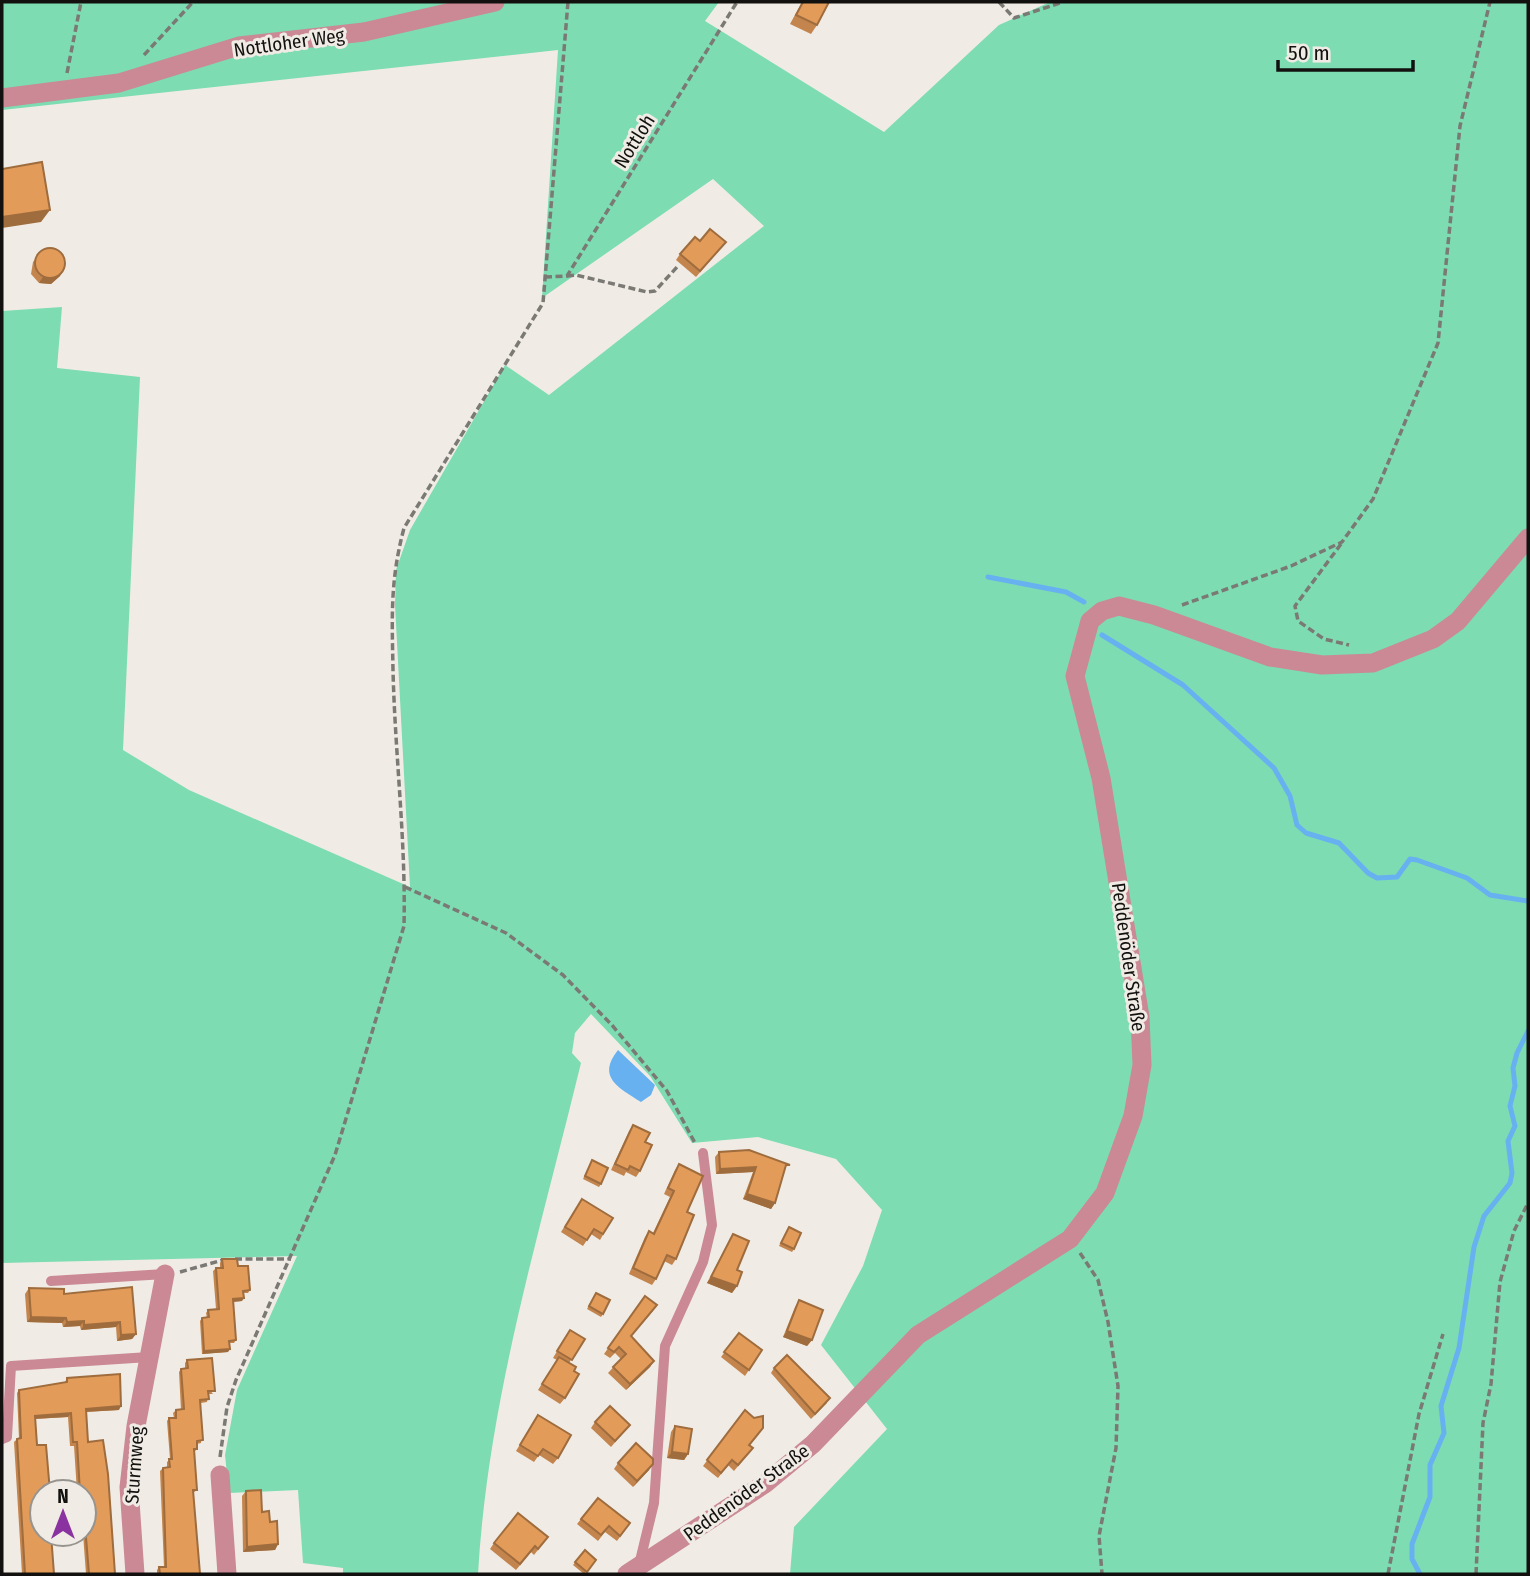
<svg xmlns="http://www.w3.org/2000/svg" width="1530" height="1576" font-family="'Fira Sans Condensed',sans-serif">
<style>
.green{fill:#7ddcb2}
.water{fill:#68b1f1}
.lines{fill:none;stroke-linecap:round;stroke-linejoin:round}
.stream{stroke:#68b1f1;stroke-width:5}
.path{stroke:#7b7974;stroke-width:3.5;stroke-dasharray:7 3.5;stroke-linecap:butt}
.lane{stroke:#ca8995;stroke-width:10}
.street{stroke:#ca8995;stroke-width:19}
.wall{fill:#c3854d}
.shaded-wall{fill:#9f6c3e}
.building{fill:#e39b59;stroke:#9f6c3e;stroke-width:2}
.labels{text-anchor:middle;stroke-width:6;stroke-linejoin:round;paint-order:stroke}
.street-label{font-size:19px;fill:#12110f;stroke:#f0ece5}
</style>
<rect width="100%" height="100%" fill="#f0ece5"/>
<path class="green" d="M2,2H719L705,21L884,132L999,25L1050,2H1528V1574H790L794,1527L887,1429L821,1345L863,1266L882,1210L836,1159L758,1137L692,1143L650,1076L591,1014L575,1033L572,1053L581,1063C540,1232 488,1400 478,1574H343V1568L303,1563L298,1490L229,1493L225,1455L237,1390L297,1256L2,1263V311L62,307L57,368L140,377L123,750L189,790L410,887L395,605L396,570L410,530L505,365L549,395L764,226L713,179L542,298L558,50L2,110Z"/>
<path class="water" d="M618,1050L655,1085L651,1095L641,1102C619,1088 596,1077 618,1050Z"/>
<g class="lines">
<g class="stream">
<polyline points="988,577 1066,592 1084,602"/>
<polyline points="1102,635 1183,685 1274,768 1290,796 1297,825 1306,833 1339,843 1368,873 1377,878 1397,877 1410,859 1417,860 1467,878 1490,895 1528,901"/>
<polyline points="1420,1574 1412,1559 1412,1544 1430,1497 1430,1465 1444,1433 1441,1406 1459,1348 1474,1247 1484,1216 1510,1183 1512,1173 1508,1141 1515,1126 1510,1106 1515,1086 1513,1068 1517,1053 1528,1031"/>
</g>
<g class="path">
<polyline points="999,2 1014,18 1063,2"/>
<polyline points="144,55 193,2"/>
<polyline points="67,73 81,2"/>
<polyline points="567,276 576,275 647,292 655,291 678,266"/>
<polyline points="545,277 567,276 737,2"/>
<polyline points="1341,544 1295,606 1298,621 1324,639 1349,645"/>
<polyline points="1182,605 1291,566 1342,542 1373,499 1438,343 1460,126 1490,2"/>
<polyline points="405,887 506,933 563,975 611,1024 667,1091 695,1143"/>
<polyline points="1080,1253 1098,1280 1108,1322 1118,1386 1116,1448 1099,1536 1102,1574"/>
<polyline points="235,1259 291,1259"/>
<polyline points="180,1272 223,1260"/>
<path d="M220,1457L227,1407L236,1380L335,1155L404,926C406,841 395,755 393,670C392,616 390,581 404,528L543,303L568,2"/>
<polyline points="1388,1574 1419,1414 1443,1334"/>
<polyline points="1476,1574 1483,1423 1491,1384 1500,1282 1514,1231 1528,1203"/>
</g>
<g class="lane">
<polyline points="51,1281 165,1274"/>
<polyline points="2,1439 7,1437 11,1366 149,1357"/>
<polyline points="639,1565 654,1503 665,1346 703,1262 712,1225 703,1153"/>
</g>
<g class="street">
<polyline points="2,98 119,83 239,46 364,32 495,2"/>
<polyline points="220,1475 227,1574"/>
<polyline points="135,1574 129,1487 136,1426 165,1274"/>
<polyline points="627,1574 766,1483 813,1444 918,1335 1070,1239 1105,1193 1133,1116 1142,1065 1140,1017 1101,778 1075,676 1090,621 1102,611 1119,606 1154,615 1270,657 1322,665 1373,663 1433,639 1458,621 1528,538"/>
</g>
</g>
<g class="wall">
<polygon points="802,2 829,2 817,25 811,34 790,24"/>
<polygon points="700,241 721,248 696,277 676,260 680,254"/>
<polygon points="37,256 60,276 51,284 39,283 31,274 33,262"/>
<polygon points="633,1125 640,1171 636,1177 626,1172 624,1176 611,1170 629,1131"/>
<polygon points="719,1152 786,1170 784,1170 775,1203 771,1209 743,1199 753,1172 716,1174 715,1157"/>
<polygon points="592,1160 601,1184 599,1187 583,1179"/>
<polygon points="679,1164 687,1212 676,1259 672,1265 664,1261 656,1279 652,1285 629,1274 645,1237 649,1231 653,1233 670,1197 664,1194 675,1170"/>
<polygon points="582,1199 613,1218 600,1240 591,1234 583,1246 561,1232"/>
<polygon points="789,1227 794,1249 792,1252 779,1246"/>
<polygon points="733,1234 737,1270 737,1286 732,1293 707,1283 729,1241"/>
<polygon points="222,1259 238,1266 250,1290 248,1293 243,1293 242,1301 233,1302 236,1340 234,1343 229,1343 228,1352 202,1354 200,1321 202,1318 207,1318 206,1313 208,1310 216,1309 213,1271 216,1268 220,1268 220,1263"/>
<polygon points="132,1287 136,1334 132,1339 117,1341 116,1327 81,1330 80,1326 63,1327 62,1323 27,1322 25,1294 29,1288 64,1294"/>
<polygon points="594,1296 603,1314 601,1317 587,1309"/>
<polygon points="645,1296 653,1311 631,1336 654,1361 650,1367 626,1390 608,1373 621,1359 615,1353 610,1358 604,1354"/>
<polygon points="799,1300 812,1340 807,1346 783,1337 795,1307"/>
<polygon points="739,1333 762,1350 745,1376 721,1357"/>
<polygon points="566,1336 585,1339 569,1363 565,1398 560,1404 538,1390 557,1360 553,1358"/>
<polygon points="187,1360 213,1394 208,1394 207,1402 201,1403 201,1443 197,1444 197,1449 194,1452 197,1490 193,1493 200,1574 157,1574 157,1570 159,1567 164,1567 160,1471 163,1468 167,1467 167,1462 170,1459 167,1421 169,1418 174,1418 173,1413 176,1410 181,1410 179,1372 181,1369 185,1369 185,1363"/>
<polygon points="774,1368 827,1403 811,1419 771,1373"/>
<polygon points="67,1378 119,1410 86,1412 88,1442 115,1574 86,1574 83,1534 84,1534 84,1492 77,1492 74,1446 70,1446 68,1417 35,1419 42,1492 54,1574 22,1574 14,1442 17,1439 19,1439 17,1393 19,1390 65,1382"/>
<polygon points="745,1410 759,1434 750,1445 753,1448 734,1471 728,1465 718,1478 703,1466"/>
<polygon points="538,1415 558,1458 553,1464 539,1455 534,1462 516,1451"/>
<polygon points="595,1422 630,1425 611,1447 591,1428"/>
<polygon points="675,1426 688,1454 684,1460 667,1458 671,1432"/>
<polygon points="618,1463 649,1470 633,1487 614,1469"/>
<polygon points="246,1491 262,1512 278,1544 275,1550 243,1552 242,1496"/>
<polygon points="598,1498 630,1523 617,1541 605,1532 598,1541 577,1524"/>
<polygon points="548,1537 534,1555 531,1552 516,1570 490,1549 494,1543"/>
<polygon points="585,1550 596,1560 584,1574 573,1565"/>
</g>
<g class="shaded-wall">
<polygon points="50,210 41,222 2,228 2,217"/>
<polygon points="64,270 60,276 51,284 39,283 43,277"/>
<polygon points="756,1167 753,1172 716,1174 720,1169"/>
<polygon points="747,1194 775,1203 771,1209 743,1199"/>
<polygon points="711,1277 737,1286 732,1293 707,1283"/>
<polygon points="244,1298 242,1301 231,1302 233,1299"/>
<polygon points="31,1317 66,1318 62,1323 27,1322"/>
<polygon points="84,1321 80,1326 63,1327 67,1322"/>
<polygon points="120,1322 116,1327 81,1330 84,1325"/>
<polygon points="787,1331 812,1340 807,1346 783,1337"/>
<polygon points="136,1334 132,1339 117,1341 121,1335"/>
<polygon points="230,1349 228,1352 202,1354 204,1351"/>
<polygon points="654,1361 650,1367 626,1390 630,1384"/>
<polygon points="121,1406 119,1410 83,1412 86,1409"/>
<polygon points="71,1413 68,1417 32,1419 35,1416"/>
<polygon points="672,1452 688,1454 684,1460 667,1458"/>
<polygon points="653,1464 649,1470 633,1487 637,1481"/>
<polygon points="278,1544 275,1550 243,1552 247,1547"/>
</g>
<g class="building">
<polygon points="803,2 829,2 817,25 796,15"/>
<polygon points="42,162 50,210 2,217 2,169"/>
<polygon points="710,229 726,242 700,271 680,254 695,237 700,241"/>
<circle cx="50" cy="263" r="15"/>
<polygon points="633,1125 650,1133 645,1142 652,1145 640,1171 630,1166 628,1170 615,1164"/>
<polygon points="749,1150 790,1165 786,1165 775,1203 747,1194 756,1167 720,1169 719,1152"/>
<polygon points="592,1160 608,1168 601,1184 585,1176"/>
<polygon points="679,1164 703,1176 687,1212 694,1215 676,1259 667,1255 656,1279 633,1268 649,1231 654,1234 674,1191 668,1188"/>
<polygon points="582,1199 613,1218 603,1234 594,1229 587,1240 565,1227"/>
<polygon points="789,1227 801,1233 794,1249 781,1243"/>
<polygon points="733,1234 749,1241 737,1270 742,1272 737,1286 711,1277"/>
<polygon points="222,1259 237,1259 238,1266 248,1266 250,1290 243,1291 244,1298 233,1299 236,1340 229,1341 230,1349 204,1351 202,1318 209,1317 208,1310 219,1309 216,1268 223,1268"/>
<polygon points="132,1287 136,1334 121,1335 120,1322 84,1325 84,1321 67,1322 66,1318 31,1317 29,1288 64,1289 64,1294"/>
<polygon points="596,1293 610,1300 603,1314 589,1306"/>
<polygon points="645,1296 657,1305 631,1336 654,1361 630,1384 613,1367 626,1354 619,1347 614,1352 608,1348"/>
<polygon points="799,1300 823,1310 812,1340 787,1331"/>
<polygon points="570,1330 585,1339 572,1360 557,1351"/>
<polygon points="739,1333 762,1350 749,1370 724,1352"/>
<polygon points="787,1355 830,1398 815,1414 774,1368"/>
<polygon points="559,1357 576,1367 574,1371 579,1374 565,1398 542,1384"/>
<polygon points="212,1358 215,1391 208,1391 209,1399 200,1400 203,1440 197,1441 197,1449 194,1449 197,1490 193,1490 200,1574 160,1574 159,1567 166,1567 163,1468 170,1467 169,1459 172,1459 169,1418 176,1418 176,1410 184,1409 181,1369 188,1368 187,1360"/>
<polygon points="120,1374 121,1406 86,1409 88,1442 103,1440 108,1474 115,1574 89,1574 84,1513 84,1492 80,1492 77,1442 73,1442 71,1413 35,1416 37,1445 46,1445 50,1492 42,1492 42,1534 51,1534 54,1574 25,1574 17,1439 21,1438 19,1390 67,1382 67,1378"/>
<polygon points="610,1406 630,1425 615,1441 595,1422"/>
<polygon points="745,1410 754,1418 763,1416 763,1428 749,1445 753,1448 738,1465 732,1460 721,1473 707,1460"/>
<polygon points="538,1415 571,1435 558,1458 543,1449 538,1456 520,1445"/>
<polygon points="675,1426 692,1429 688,1454 672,1452"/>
<polygon points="636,1443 653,1459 653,1464 637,1481 618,1463"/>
<polygon points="261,1490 262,1512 269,1511 270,1522 277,1521 278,1544 247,1547 246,1491"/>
<polygon points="598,1498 630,1523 620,1536 609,1526 601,1535 581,1519"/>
<polygon points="518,1513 548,1537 538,1549 535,1546 520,1564 494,1543"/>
<polygon points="585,1550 596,1560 587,1572 575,1562"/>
</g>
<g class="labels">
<g class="street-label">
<text transform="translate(289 42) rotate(-8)" y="7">Nottloher Weg</text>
<text transform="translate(634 141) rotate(-58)" y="7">Nottloh</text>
<text transform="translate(1129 957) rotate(82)" y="7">Peddenöder Straße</text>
<text transform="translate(134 1465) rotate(-86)" y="7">Sturmweg</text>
<text transform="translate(746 1492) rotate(-36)" y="7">Peddenöder Straße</text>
</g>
</g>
<rect width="1530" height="1576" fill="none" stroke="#12110f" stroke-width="7"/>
<g transform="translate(63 1513)"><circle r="33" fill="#f0ece5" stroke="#97948f" stroke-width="2"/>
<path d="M0-5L12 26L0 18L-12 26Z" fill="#8a33a0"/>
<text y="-10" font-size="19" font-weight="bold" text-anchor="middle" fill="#12110f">N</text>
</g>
<path d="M1278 60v10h135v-10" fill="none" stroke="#12110f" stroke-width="3.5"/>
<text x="1288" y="60" font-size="21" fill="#12110f" stroke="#f0ece5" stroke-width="5" paint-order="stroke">50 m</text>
</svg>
